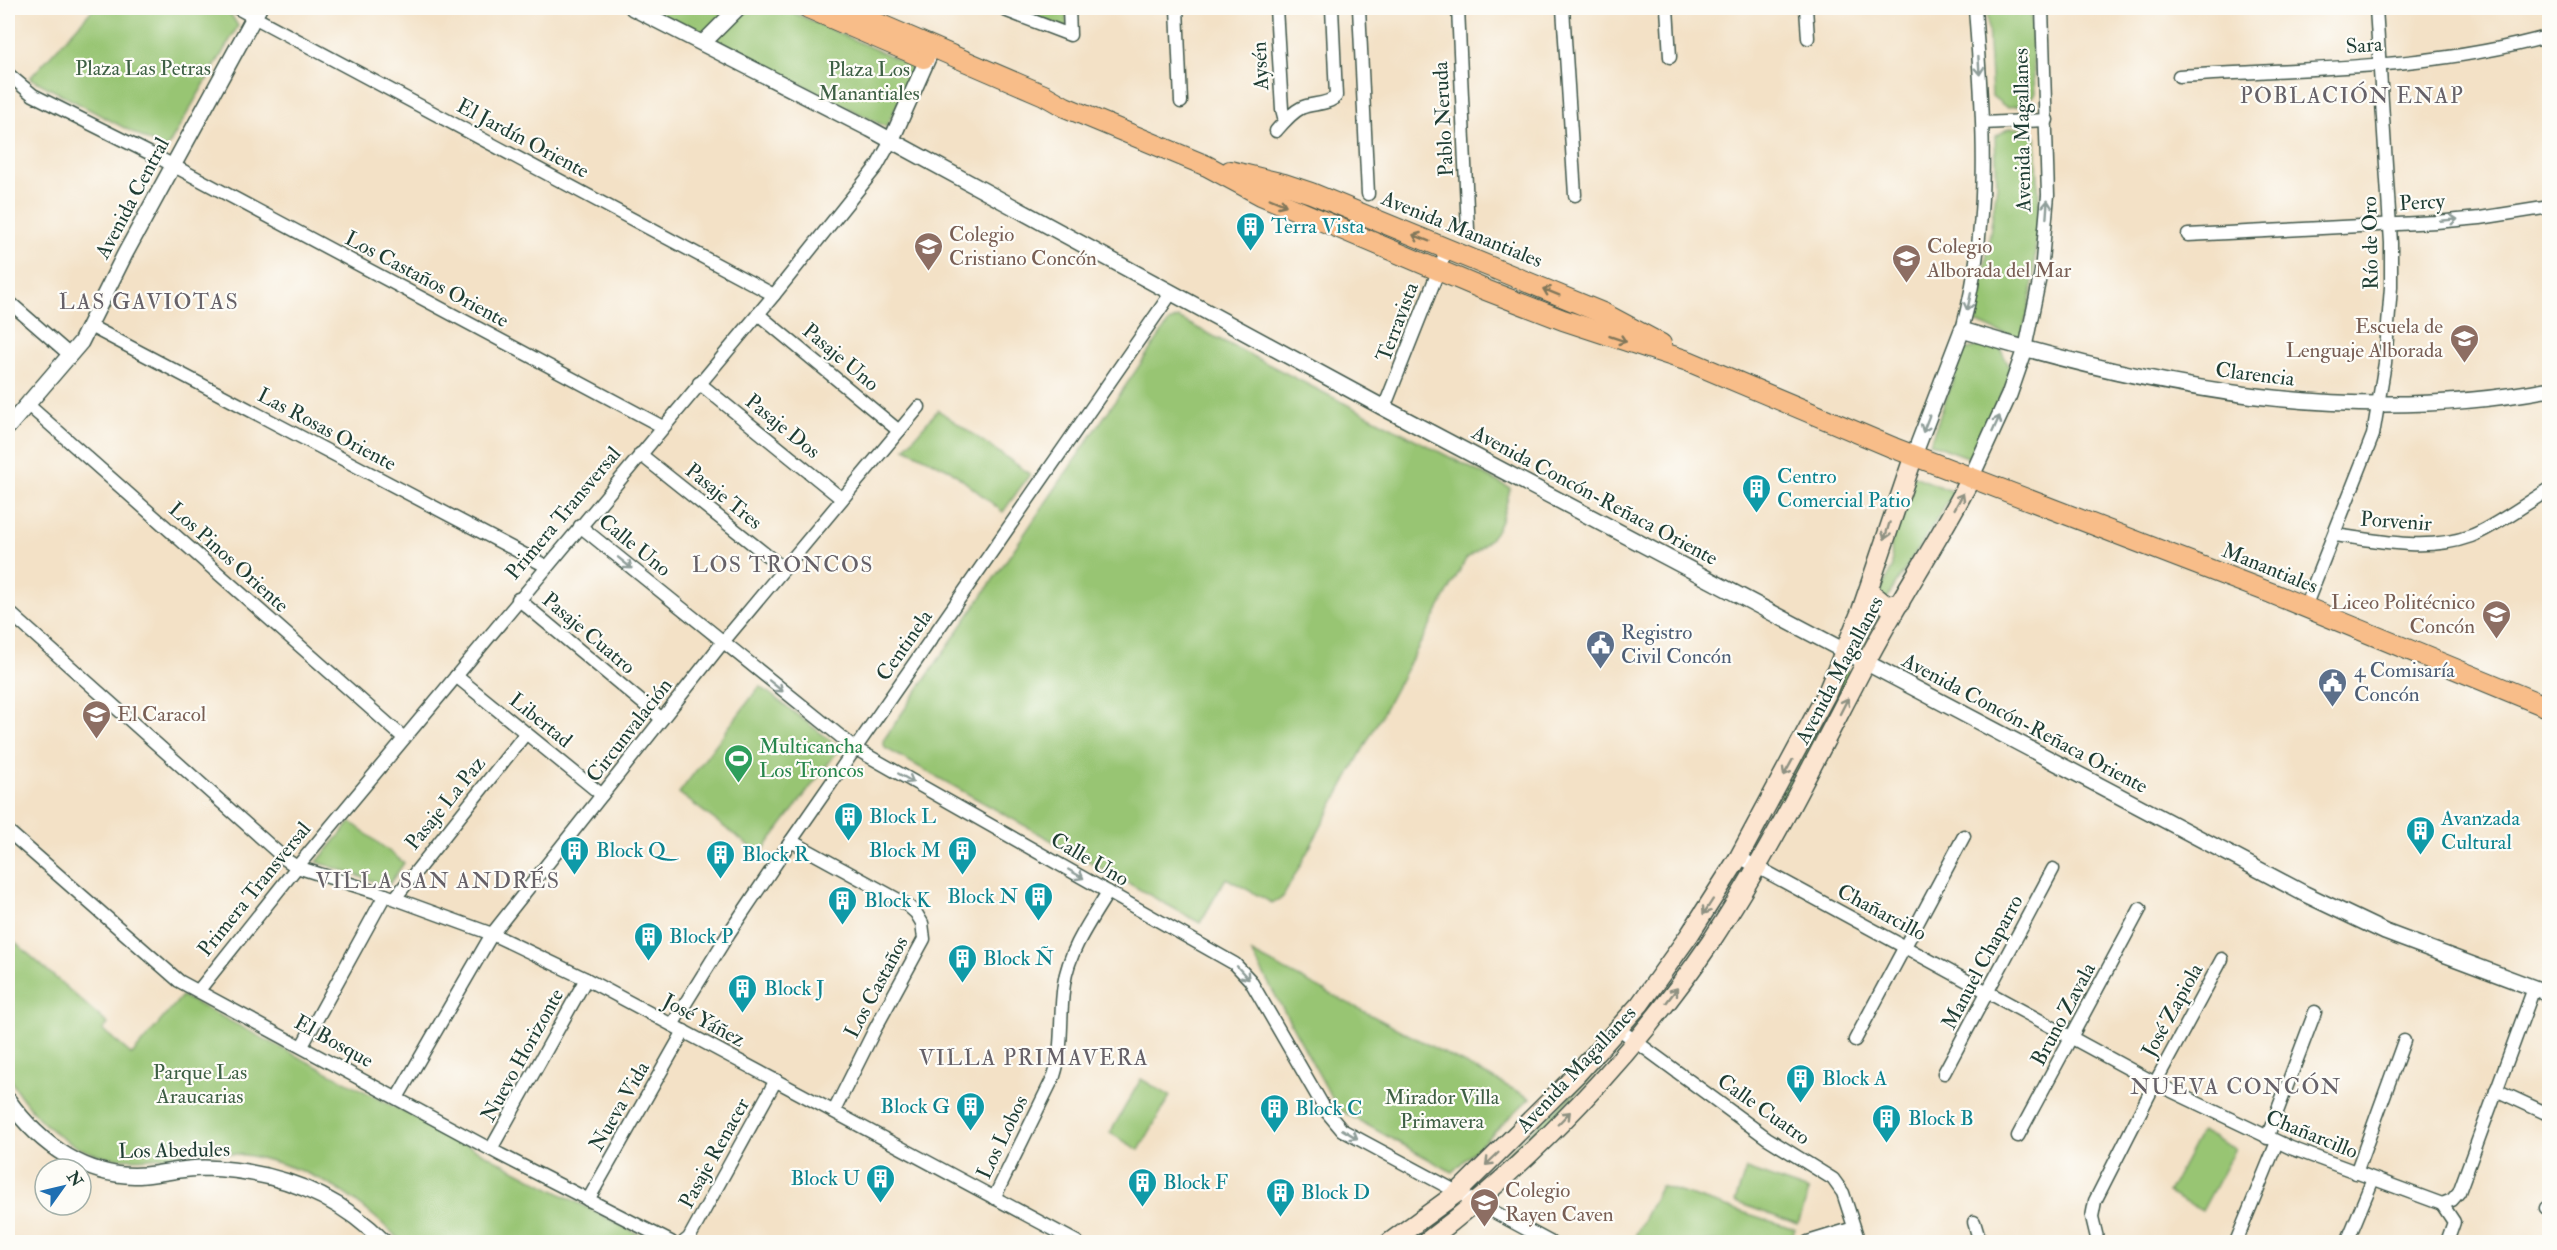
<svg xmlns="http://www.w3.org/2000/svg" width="2557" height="1250" font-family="'IM FELL Double Pica',serif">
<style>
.green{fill:#98c573;stroke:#5c8154;stroke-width:1.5}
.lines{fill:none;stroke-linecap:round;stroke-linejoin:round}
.minor-casing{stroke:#3f564a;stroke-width:15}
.tertiary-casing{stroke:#3f564a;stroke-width:18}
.secondary-casing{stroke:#3f564a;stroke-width:21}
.primary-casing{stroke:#3f564a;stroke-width:22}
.minor{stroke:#fff;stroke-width:12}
.tertiary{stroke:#fff;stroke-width:15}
.secondary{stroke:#fce5d0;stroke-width:18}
.primary{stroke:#f8bd89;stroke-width:20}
.oneway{stroke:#8f9e9a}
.oneway2{stroke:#81775a}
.oneway3{stroke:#8e9182}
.labels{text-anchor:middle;stroke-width:4.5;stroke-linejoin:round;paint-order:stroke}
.street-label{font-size:21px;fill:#1f3d34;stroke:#fdfcf7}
.park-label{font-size:21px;fill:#3d5f44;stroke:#fdfcf7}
.culture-label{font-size:21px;fill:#0d838f;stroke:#fdfcf7;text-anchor:start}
.education-label{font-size:21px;fill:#785e54;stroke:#fdfcf7;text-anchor:start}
.service-label{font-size:21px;fill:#4e5e75;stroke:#fdfcf7;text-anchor:start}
.leisure-label{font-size:21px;fill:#27864d;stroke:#fdfcf7;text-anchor:start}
.neighbourhood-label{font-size:22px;letter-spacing:1.5px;fill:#666168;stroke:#fdfcf7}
</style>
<rect width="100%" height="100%" fill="#fdfcf7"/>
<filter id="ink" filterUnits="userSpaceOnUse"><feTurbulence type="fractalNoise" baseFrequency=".0167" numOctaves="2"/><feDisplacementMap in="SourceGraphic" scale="12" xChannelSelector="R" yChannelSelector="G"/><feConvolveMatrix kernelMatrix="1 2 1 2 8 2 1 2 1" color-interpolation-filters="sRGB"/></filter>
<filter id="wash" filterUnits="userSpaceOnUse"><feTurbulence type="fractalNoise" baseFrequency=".008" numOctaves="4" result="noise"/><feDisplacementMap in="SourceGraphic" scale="24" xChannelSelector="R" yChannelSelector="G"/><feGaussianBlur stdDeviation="1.35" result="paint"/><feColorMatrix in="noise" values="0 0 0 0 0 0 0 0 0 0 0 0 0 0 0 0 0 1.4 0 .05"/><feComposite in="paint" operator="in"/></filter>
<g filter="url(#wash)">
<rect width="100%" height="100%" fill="#f3e1c6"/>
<g class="green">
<polygon points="94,8 221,8 232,16 238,26 166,150 30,78"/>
<polygon points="648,8 783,8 910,65 912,76 886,127"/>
<polygon points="1010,8 1066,8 1067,29"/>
<polygon points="1987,8 2031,8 2035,94 2021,106 2006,107 1992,96"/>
<polygon points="2009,128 2028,128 2036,138 2039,204 2032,291 2022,337 1998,332 1974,321 1980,300 1997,186 1995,137"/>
<path d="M1178,318L1510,488C1502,526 1498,536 1466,559L1283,897L1272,903L1226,878L1200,923L885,748L883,741L1169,322Z"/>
<polygon points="1984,345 2000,348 2012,372 1973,459 1930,443 1964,350"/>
<polygon points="938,410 1030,474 1003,512 950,470 905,448"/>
<polygon points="1914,476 1954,492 1892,590 1861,647 1854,644 1892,568 1891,539"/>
<polygon points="1844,670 1850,672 1802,771 1754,861 1748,858"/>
<polygon points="760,686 840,748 760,854 679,793"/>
<polygon points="351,822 404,863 388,886 317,862"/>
<polygon points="1733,880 1738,883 1637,1023 1634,1021"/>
<path d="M8,936L108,1024L103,1030L132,1055L182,996L653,1242H402C358,1199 321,1172 260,1158C173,1138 109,1194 36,1115C26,1103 10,1085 8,1069C6,1056 8,1041 8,1028C8,997 7,967 8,936Z"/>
<polygon points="1252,953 1530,1098 1452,1172 1338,1109"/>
<polygon points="1615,1044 1619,1046 1610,1058 1540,1131 1486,1178 1483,1176 1571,1095"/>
<polygon points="1141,1079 1170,1096 1139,1150 1110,1133"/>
<polygon points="2201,1131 2235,1149 2202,1211 2168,1193"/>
<polygon points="1746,1169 1809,1191 1798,1224 1735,1202"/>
<polygon points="1661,1186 1795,1229 1790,1241 1784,1242 1632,1242"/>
</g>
</g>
<g filter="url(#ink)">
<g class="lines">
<defs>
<g id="minor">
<polyline points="237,8 774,295"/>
<polyline points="1007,8 1007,11 1070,35 1069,8"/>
<polyline points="1177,8 1181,102"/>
<polyline points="1276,8 1282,109 1285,121"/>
<polyline points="1359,8 1368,194"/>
<polyline points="1458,8 1468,230"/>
<polyline points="1563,8 1575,195"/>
<polyline points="1667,8 1670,57"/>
<polyline points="1806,8 1808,38"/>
<polyline points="8,74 33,95 161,159 663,427"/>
<path d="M2179,76C2302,68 2430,70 2550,36"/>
<polyline points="1983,123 2047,120"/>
<path d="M1276,131C1283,123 1291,113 1301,108C1311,103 1329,105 1336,96L1332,8"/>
<polyline points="2188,235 2436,222 2480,218 2550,207"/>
<polyline points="8,301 70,355"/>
<polyline points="758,314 899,431"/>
<polyline points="90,326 546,566"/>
<path d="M1962,330C1992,218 1983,121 1975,8"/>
<polyline points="2025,349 2041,272 2048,195 2042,8"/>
<polyline points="699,383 842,499"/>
<polyline points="27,404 404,738"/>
<polyline points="1384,408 1447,249"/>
<polyline points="640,454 784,569"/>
<polyline points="580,526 856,749 1235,964 1250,980 1326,1111 1342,1130 1550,1242"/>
<path d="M2335,535C2380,541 2427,552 2471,536C2493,528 2528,502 2550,489"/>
<polyline points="518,599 662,719"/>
<polyline points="2305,607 2373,435 2385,363 2391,287 2391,243 2376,8"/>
<polyline points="8,611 285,859 297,867 385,895 492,934 586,979 1077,1242"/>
<polyline points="456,676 602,795"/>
<polyline points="8,831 179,981 501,1155 671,1242"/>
<polyline points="791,841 906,904 916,913 922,923 924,939 875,1029 834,1111"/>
<polyline points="1739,857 2155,1083 2291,1148 2442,1204 2452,1200 2459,1192 2534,988"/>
<polyline points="395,898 526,733"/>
<polyline points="199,990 297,867 774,295 877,166 891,141"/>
<polyline points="672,1025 729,933 791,841 1172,292"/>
<polyline points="1619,1029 1767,1138 1833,1179 1843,1193 1859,1242"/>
<polyline points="1855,1040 1964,836"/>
<polyline points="302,1046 385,895"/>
<polyline points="1944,1073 2053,869"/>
<polyline points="2496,1090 2550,1115"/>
<polyline points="397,1098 492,934 723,642 919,407"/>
<polyline points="2018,1136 2140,909"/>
<polyline points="2267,1138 2315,1012"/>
<polyline points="491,1149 586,979"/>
<polyline points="2356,1173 2404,1041"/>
<path d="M994,1198L1054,1076C1064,1046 1059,1015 1064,984C1069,950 1091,920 1108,892"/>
<polyline points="588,1200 684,1031"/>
<polyline points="2442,1204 2454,1222 2447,1242"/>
<polyline points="2546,1208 2550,1209"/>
<polyline points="1974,1222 1980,1242"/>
<polyline points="684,1242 689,1238 776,1080"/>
<polyline points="1808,1242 1854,1228"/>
<polyline points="2098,1242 2092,1217 2095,1201 2155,1083 2222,959"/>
<polyline points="2236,1242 2277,1142"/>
<polyline points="2347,1242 2373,1179"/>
</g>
<g id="tertiary">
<polyline points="633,8 870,129 1384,408 2305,894 2385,932 2550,994"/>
<polyline points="704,42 738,8"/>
<polyline points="891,141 931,51"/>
<polyline points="8,427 81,342 125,254 259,8"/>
<path d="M1914,455L1962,330C2152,388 2350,427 2550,389"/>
<polyline points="1971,478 2009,395 2025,349"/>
<path d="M8,1100C39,1144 88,1180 145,1175C165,1173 184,1168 204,1168C273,1170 335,1192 384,1242"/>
</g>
<g id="secondary">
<polyline points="1869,591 1886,605 1900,603"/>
<polyline points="1390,1242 1457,1193 1577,1074 1640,1004 1690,934 1739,857 1826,695 1861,611 1914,455"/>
<path d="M1426,1242C1532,1162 1635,1053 1710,943C1769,854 1816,758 1865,664C1898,600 1939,541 1971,478"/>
</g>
<g id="primary">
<polyline points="808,8 924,58"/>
<polyline points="842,8 1044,95 1065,107 1207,166 1261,195 1483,289 1563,320 1688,361 1894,448 2271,593 2550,708"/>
<polyline points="1230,171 1284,184 1311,193 1605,314 1661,344"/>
</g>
</defs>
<use href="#minor" class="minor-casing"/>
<use href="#tertiary" class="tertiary-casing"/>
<use href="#secondary" class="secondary-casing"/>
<use href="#primary" class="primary-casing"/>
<use href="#minor" class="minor"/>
<use href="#tertiary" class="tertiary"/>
<use href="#secondary" class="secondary"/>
<use href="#primary" class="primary"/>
</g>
<defs><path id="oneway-shaft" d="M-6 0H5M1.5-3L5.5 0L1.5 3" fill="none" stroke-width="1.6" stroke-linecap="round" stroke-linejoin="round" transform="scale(1.5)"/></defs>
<g class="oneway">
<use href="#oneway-shaft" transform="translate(1979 66) rotate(86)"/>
<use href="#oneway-shaft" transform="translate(2047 209) rotate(-86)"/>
<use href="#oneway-shaft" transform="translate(2449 220) rotate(-5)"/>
<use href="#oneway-shaft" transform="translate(1969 302) rotate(102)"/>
<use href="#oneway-shaft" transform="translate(1926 424) rotate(111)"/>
<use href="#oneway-shaft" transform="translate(1996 424) rotate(-66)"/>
<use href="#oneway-shaft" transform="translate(625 563) rotate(39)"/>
<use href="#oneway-shaft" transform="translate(776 686) rotate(39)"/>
<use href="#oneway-shaft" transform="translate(906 778) rotate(30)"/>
<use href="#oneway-shaft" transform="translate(1076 874) rotate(30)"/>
<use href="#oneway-shaft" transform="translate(1243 973) rotate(48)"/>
<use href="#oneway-shaft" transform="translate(1350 1134) rotate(31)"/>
</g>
<g class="oneway2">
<use href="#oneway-shaft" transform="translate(1278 202) rotate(23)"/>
<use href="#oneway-shaft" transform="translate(1421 238) rotate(-158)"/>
<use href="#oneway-shaft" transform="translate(1551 292) rotate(-158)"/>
<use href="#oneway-shaft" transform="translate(1618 339) rotate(19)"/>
</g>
<g class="oneway3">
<use href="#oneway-shaft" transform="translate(1959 501) rotate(-61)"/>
<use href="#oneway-shaft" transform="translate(1887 531) rotate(107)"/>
<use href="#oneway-shaft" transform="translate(1844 706) rotate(-63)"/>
<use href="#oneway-shaft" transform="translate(1788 768) rotate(119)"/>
<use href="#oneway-shaft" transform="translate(1708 907) rotate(123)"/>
<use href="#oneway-shaft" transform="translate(1672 995) rotate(-53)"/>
<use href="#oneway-shaft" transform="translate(1564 1118) rotate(-46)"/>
<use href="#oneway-shaft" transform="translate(1492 1159) rotate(136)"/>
</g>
</g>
<defs>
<symbol id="building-pin" viewBox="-11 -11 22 30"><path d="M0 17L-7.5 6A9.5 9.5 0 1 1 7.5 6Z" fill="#0f9aa8" stroke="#fdfcf7"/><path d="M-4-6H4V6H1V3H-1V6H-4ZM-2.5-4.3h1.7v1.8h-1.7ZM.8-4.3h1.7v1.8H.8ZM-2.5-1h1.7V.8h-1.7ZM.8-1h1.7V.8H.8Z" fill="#fff"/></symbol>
<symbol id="school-pin" viewBox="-11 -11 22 30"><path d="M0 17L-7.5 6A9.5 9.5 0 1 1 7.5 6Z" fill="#8d6e63" stroke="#fdfcf7"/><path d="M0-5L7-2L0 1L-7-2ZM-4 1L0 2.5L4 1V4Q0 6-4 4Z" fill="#fff"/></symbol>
<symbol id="civic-pin" viewBox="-11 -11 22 30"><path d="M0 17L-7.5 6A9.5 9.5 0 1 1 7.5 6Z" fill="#5c6f8a" stroke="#fdfcf7"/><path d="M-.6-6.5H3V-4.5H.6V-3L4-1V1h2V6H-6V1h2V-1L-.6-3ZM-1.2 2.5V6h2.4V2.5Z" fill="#fff"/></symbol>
<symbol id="stadium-pin" viewBox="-11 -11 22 30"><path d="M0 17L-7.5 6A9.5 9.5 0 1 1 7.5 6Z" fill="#2e9e5b" stroke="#fdfcf7"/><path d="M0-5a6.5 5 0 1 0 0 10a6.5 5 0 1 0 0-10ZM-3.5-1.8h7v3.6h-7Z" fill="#fff"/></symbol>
</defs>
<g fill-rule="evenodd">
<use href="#building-pin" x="1234" y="210" width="33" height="45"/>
<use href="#school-pin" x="912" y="230" width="33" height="45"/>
<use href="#school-pin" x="1890" y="242" width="33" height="45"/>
<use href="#school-pin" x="2448" y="322" width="33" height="45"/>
<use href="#building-pin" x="1740" y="472" width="33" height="45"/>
<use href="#school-pin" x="2480" y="598" width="33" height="45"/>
<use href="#civic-pin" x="1584" y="628" width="33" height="45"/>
<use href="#civic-pin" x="2316" y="666" width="33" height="45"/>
<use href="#school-pin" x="80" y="698" width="33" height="45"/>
<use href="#stadium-pin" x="722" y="742" width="33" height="45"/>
<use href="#building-pin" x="832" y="800" width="33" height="45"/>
<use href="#building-pin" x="2404" y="814" width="33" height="45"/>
<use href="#building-pin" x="558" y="834" width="33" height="45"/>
<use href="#building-pin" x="946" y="834" width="33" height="45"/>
<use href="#building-pin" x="704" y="838" width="33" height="45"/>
<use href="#building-pin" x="1022" y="880" width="33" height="45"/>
<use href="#building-pin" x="826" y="884" width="33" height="45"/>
<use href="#building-pin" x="632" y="920" width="33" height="45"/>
<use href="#building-pin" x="946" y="942" width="33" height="45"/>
<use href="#building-pin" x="726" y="972" width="33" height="45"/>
<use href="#building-pin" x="1784" y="1062" width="33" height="45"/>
<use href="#building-pin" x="954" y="1090" width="33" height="45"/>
<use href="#building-pin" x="1258" y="1092" width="33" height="45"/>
<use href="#building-pin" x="1870" y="1102" width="33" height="45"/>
<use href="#building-pin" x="864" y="1162" width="33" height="45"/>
<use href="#building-pin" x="1126" y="1166" width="33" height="45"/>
<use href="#building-pin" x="1264" y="1176" width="33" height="45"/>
<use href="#school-pin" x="1468" y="1186" width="33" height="45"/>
</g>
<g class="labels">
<g class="street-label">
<text transform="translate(2364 45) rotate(-4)" y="7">Sara</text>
<text transform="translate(1260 66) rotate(-93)" y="7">Aysén</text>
<text transform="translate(1443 119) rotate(-93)" y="7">Pablo Neruda</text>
<text transform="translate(2022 130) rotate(-91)" y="7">Avenida Magallanes</text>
<text transform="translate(523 138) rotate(28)" y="7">El Jardín Oriente</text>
<text transform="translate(132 198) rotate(-62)" y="7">Avenida Central</text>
<text transform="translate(2422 202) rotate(-3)" y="7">Percy</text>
<text transform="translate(1462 229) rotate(22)" y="7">Avenida Manantiales</text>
<text transform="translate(2370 243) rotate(-91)" y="7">Río de Oro</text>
<text transform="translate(427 279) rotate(28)" y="7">Los Castaños Oriente</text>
<text transform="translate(1397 322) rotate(-69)" y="7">Terravista</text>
<text transform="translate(841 357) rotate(40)" y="7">Pasaje Uno</text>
<text transform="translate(2255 374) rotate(7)" y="7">Clarencia</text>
<text transform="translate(783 426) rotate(39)" y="7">Pasaje Dos</text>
<text transform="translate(327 429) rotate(28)" y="7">Las Rosas Oriente</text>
<text transform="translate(1595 495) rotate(28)" y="7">Avenida Concón-Reñaca Oriente</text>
<text transform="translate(724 496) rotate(39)" y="7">Pasaje Tres</text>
<text transform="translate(563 513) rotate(-50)" y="7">Primera Transversal</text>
<text transform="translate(2396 521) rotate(4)" y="7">Porvenir</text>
<text transform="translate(635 545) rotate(39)" y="7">Calle Uno</text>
<text transform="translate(229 557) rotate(42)" y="7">Los Pinos Oriente</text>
<text transform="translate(2270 568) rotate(22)" y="7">Manantiales</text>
<text transform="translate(589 633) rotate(40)" y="7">Pasaje Cuatro</text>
<text transform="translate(904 645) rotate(-55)" y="7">Centinela</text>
<text transform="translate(1839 670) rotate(-62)" y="7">Avenida Magallanes</text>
<text transform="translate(541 720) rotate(39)" y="7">Libertad</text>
<text transform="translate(2025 723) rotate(28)" y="7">Avenida Concón-Reñaca Oriente</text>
<text transform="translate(629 730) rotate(-52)" y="7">Circunvalación</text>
<text transform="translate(445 803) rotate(-51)" y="7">Pasaje La Paz</text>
<text transform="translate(1090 859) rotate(30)" y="7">Calle Uno</text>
<text transform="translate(254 889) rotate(-51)" y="7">Primera Transversal</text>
<text transform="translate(1882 912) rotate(28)" y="7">Chañarcillo</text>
<text transform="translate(1982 962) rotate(-62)" y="7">Manuel Chaparro</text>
<text transform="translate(876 987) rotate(-62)" y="7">Los Castaños</text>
<text transform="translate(2172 1010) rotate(-61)" y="7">José Zapiola</text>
<text transform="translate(2063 1014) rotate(-62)" y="7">Bruno Zavala</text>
<text transform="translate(704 1020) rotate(28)" y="7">José Yáñez</text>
<text transform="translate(334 1041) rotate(29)" y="7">El Bosque</text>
<text transform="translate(522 1055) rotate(-61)" y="7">Nuevo Horizonte</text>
<text transform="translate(1576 1069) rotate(-47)" y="7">Avenida Magallanes</text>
<text transform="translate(619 1106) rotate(-60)" y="7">Nueva Vida</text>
<text transform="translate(1764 1109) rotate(35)" y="7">Calle Cuatro</text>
<text transform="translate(2312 1134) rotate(22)" y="7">Chañarcillo</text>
<text transform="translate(1002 1137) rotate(-64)" y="7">Los Lobos</text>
<text transform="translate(174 1150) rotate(-1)" y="7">Los Abedules</text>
<text transform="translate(714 1153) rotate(-61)" y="7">Pasaje Renacer</text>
</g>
<g class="park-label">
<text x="143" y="75">Plaza Las Petras</text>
<text x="869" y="76">Plaza Los<tspan x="869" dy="24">Manantiales</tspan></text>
<text x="200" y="1079">Parque Las<tspan x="200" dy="24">Araucarias</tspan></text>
<text x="1442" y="1104">Mirador Villa<tspan x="1442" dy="24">Primavera</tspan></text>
</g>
<g class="culture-label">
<text x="1271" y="233">Terra Vista</text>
<text x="1777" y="483">Centro<tspan x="1777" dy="24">Comercial Patio</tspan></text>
<text x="869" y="823">Block L</text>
<text x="2441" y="825">Avanzada<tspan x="2441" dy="24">Cultural</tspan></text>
<text x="596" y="857">Block Q</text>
<text x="941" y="857" text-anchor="end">Block M</text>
<text x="742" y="861">Block R</text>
<text x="1018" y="903" text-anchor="end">Block N</text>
<text x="864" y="907">Block K</text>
<text x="669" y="943">Block P</text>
<text x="983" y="965">Block Ñ</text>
<text x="764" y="995">Block J</text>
<text x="1822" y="1085">Block A</text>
<text x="950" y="1113" text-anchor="end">Block G</text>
<text x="1295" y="1115">Block C</text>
<text x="1908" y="1125">Block B</text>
<text x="860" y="1185" text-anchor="end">Block U</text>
<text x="1163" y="1189">Block F</text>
<text x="1301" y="1199">Block D</text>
</g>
<g class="education-label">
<text x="949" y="241">Colegio<tspan x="949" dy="24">Cristiano Concón</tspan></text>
<text x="1927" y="253">Colegio<tspan x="1927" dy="24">Alborada del Mar</tspan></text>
<text x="2443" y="333" text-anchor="end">Escuela de<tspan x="2443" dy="24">Lenguaje Alborada</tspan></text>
<text x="2475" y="609" text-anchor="end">Liceo Politécnico<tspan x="2475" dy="24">Concón</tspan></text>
<text x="117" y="721">El Caracol</text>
<text x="1505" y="1197">Colegio<tspan x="1505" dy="24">Rayen Caven</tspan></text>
</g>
<g class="service-label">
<text x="1621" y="639">Registro<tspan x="1621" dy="24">Civil Concón</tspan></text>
<text x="2354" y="677">4 Comisaría<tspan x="2354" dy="24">Concón</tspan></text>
</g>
<g class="leisure-label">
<text x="759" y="753">Multicancha<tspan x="759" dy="24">Los Troncos</tspan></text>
</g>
<g class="neighbourhood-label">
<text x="2352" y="103">POBLACIÓN ENAP</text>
<text x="149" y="309">LAS GAVIOTAS</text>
<text x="783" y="572">LOS TRONCOS</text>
<text x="438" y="888">VILLA SAN ANDRÉS</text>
<text x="1034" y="1065">VILLA PRIMAVERA</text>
<text x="2236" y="1094">NUEVA CONCÓN</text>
</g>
</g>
<rect width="2557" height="1250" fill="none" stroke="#fdfcf7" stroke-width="30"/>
<g transform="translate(63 1187) rotate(56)"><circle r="28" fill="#fdfcf7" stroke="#a4b0a9" stroke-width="1.5"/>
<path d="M0-4.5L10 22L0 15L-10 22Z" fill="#1f6fb2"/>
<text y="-9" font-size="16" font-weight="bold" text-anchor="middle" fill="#1f3d34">N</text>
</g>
</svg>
